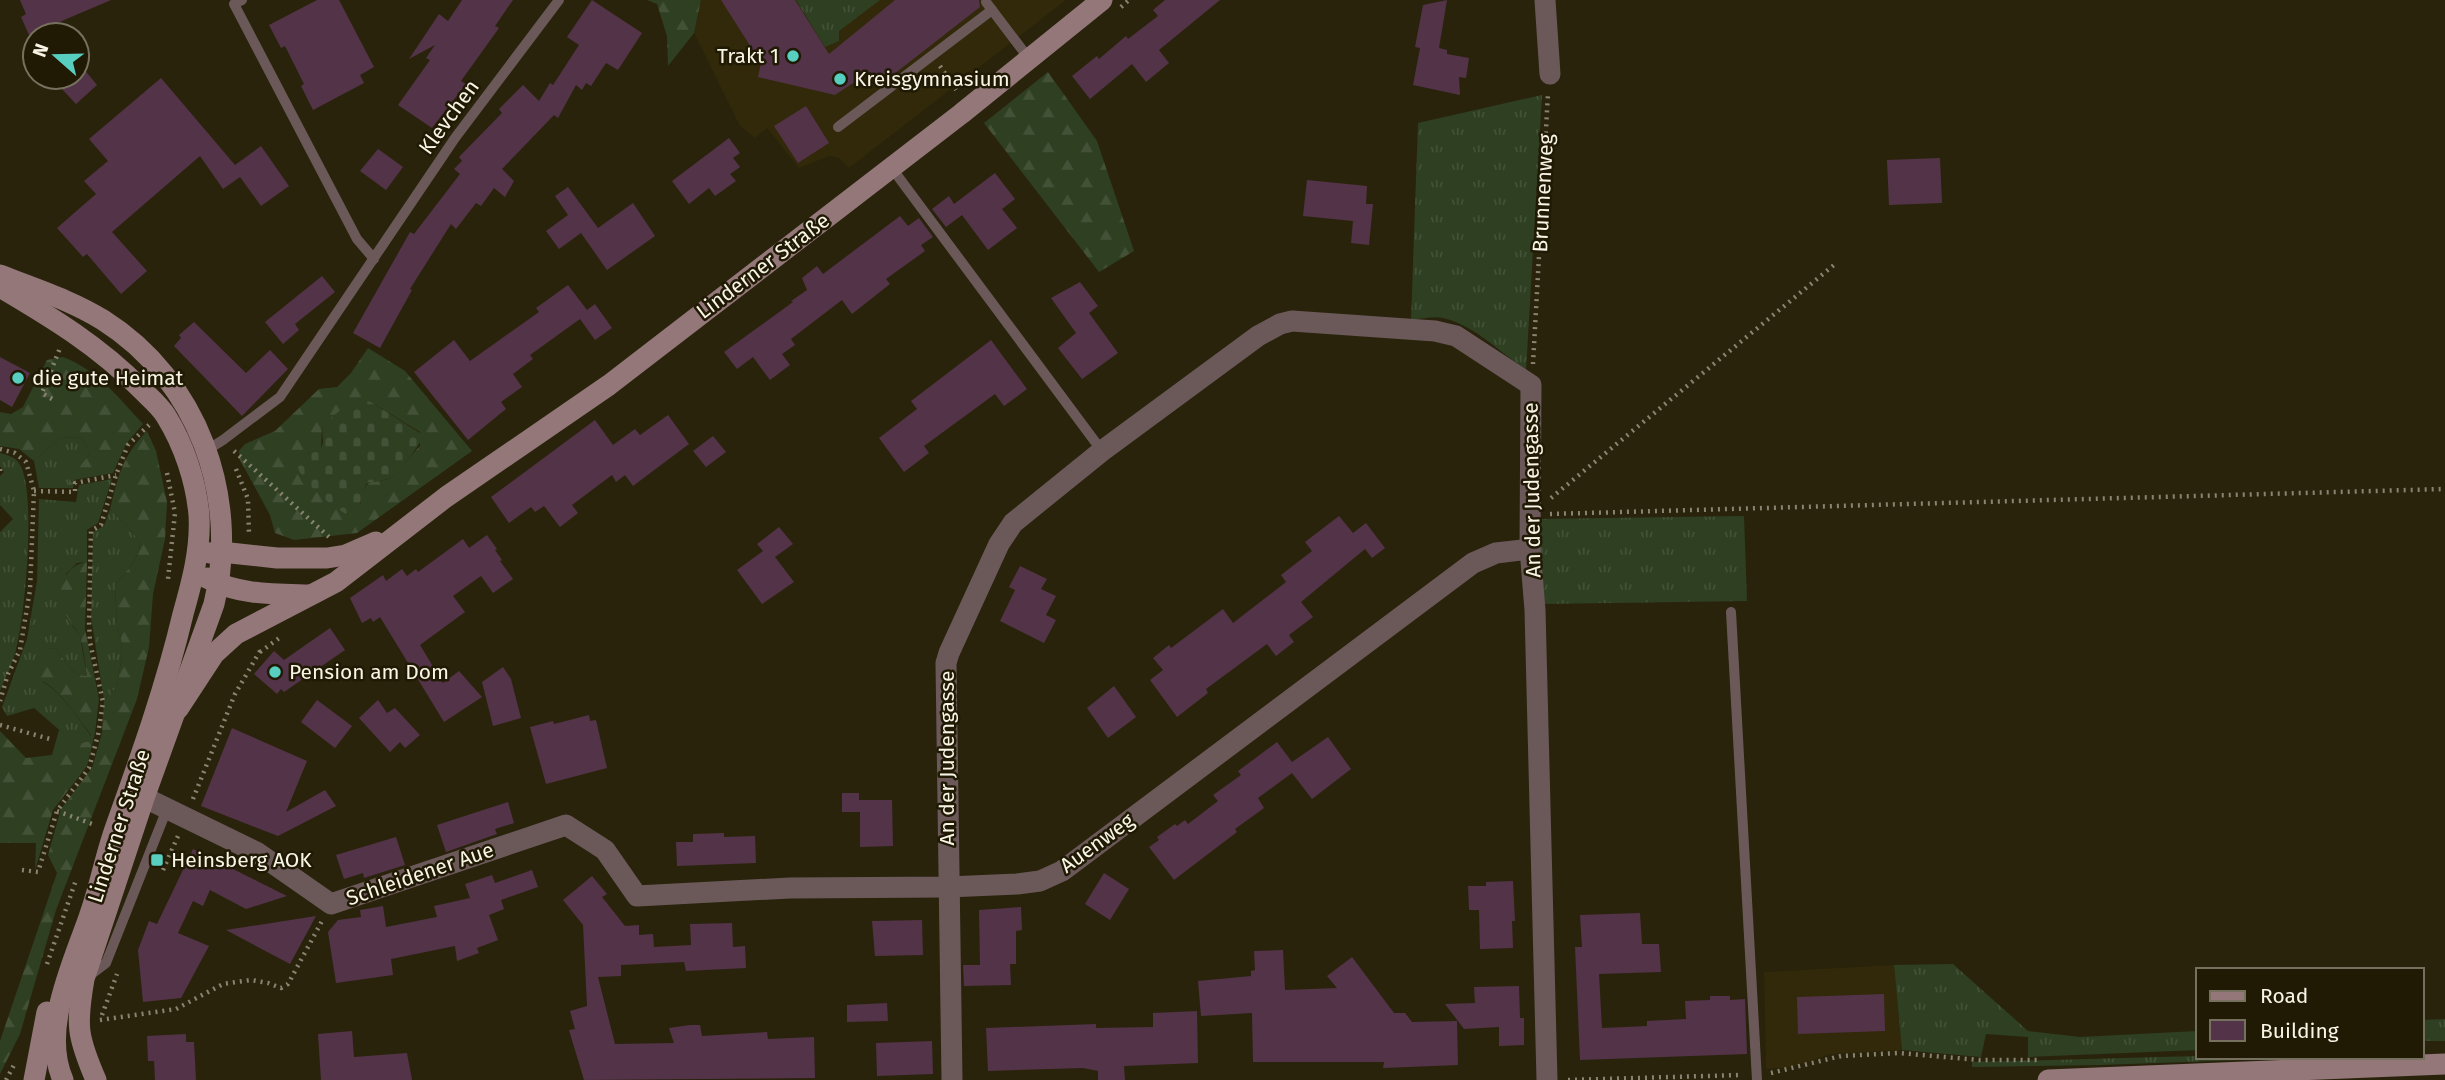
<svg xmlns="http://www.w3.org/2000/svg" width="2445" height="1080" font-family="'Fira Sans',sans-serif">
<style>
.built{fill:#312909}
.grass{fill:url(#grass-tufts)}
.forest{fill:url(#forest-firs);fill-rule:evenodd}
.cemetery{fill:url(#cemetery-stones)}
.building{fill:#533348}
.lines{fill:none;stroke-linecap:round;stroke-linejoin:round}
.path{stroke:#898471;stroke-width:4.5;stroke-dasharray:2 5;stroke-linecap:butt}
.lane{stroke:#6b595a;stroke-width:10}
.street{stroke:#6b595a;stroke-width:21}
.secondary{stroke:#947779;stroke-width:21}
.poi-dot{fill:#58cec1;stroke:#201904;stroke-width:2.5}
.labels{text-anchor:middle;stroke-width:5;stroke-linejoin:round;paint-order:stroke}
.poi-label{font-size:21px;fill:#f8f4e6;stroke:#201904;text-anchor:start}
.street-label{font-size:21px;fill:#f8f4e6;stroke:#201904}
</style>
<defs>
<pattern id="grass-tufts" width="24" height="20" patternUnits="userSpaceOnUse" patternTransform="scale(1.75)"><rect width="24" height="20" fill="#2e3f22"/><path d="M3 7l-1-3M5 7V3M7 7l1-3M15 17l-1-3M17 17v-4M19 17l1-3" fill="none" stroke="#435237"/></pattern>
<pattern id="forest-firs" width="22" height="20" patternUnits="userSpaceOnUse" patternTransform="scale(1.75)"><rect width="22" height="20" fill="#2e3f22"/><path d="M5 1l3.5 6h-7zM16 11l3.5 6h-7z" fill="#435237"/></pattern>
<pattern id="cemetery-stones" width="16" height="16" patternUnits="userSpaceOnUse" patternTransform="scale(1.75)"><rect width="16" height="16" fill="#2e3f22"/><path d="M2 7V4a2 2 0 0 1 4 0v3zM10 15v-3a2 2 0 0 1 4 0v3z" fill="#435237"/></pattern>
</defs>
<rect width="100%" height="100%" fill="#29230c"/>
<g class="built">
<polygon points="701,0 1066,0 849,168 839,158 829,156 799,168 767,128 755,138 740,126 694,33"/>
<polygon points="1894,965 1902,1050 1832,1054 1790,1067 1766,1069 1764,972"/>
</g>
<g class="grass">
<polygon points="796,0 880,0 839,31 839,41 825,47"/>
<path d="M1542,95L1526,371C1502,353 1474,325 1443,318C1434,316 1421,319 1411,320L1418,123Z"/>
<polygon points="81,437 90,454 79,467 70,474 69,488 39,488 34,461 60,438"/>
<path d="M0,453C7,455 15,457 19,463C37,488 25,613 17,645C14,661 6,676 0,691V532L13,519L0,505V476L4,472L0,466Z"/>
<path d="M112,479L98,523L87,530V562L77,563L66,574V617L80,636L87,676C72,676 65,660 56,649L50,648L43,682C62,693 78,718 91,736L90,741L81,743L64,734L34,708L7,716L2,707L27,639L37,581L39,499L76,502L79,485Z"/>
<path d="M110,509C148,547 149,543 115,586L117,627L121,637L122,655L117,687L104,700L91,617L93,532L104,526Z"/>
<polygon points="1744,516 1747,601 1541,604 1539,519"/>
<polygon points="1953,964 2028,1031 2080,1037 2198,1031 2198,1050 2028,1057 2028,1037 1986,1034 1981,1057 1902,1050 1894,965"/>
<polygon points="2445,1019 2445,1041 2422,1041 2422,1020"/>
<polygon points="2198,1056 2323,1057 2100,1065 1972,1067 1972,1062"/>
</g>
<g class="forest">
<polygon points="647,0 701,0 694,33 668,66 667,36 657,4"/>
<polygon points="1048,72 1097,141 1134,251 1099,272 984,123"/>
<path d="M368,348L405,371L472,451L357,533L294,540L275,533L270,515L239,458V451L245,444L275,431L319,389L337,387L351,373ZM371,402L420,432V446C412,453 398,474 391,478C385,481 375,481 368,483L361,494V503L347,515L335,505L306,454L321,451L322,425Z"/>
<path d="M63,357C96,369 119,398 143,424L126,444L113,473L74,480L73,488H69V474L79,467L90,454L81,437L60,438L34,461L19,449L0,446V412L11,414L23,407L47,360Z"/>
<path d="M147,431L156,451L167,502L165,539L153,594L149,647L137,699L56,910L20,1034L0,1074V1041L57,873L48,855L61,809L92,768L102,733L104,700L117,687L122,655L121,637L117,627L115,586C149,543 148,547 110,509C119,474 122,457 147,431Z"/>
<path d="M87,562L85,629L99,699L95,733L87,766L53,810L35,870L36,843H0V731L26,758L52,755L59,730L81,743L90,741L91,735C80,721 65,698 51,687C45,682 38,680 36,671C35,660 42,654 50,648L56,649C65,660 72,676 87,676C85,664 84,649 80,637C77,629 69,622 65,614C55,593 63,565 87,562Z"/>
</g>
<path class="cemetery" d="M359,399L371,402L420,433L423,437C420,444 398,475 391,478C384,481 375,481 367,483C360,495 362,508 353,518C335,509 298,481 296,461L306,454L320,451L323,443L322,425L343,408Z"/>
<g class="building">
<polygon points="20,0 111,0 29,35 21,17 26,14"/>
<polygon points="317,0 339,0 374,67 360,75 364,83 313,110 301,86 304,84 285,46 281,48 269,25"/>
<polygon points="462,0 513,0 495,26 499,28 461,81 466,84 432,128 398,105 430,60 426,58 435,45 409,59 439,14 448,21"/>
<polygon points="592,0 642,33 618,70 606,63 591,86 586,83 582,90 576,85 558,118 554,115 502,169 514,181 505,197 494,188 481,206 476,203 456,229 451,224 410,289 412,290 380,348 353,333 410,232 414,234 460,174 454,169 462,161 459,157 502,113 499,109 523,85 539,101 550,83 553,85 579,45 567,37"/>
<polygon points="721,0 795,0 829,54 895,0 979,0 980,7 880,85 870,72 835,95 758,77 761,63"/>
<polygon points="1165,0 1220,0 1159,50 1169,63 1146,82 1132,64 1090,99 1072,76 1097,56 1099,59 1126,36 1128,39 1158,16 1153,10"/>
<polygon points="1447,0 1439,48 1447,50 1447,54 1469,58 1466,78 1459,77 1460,95 1413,85 1420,48 1415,47 1423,5"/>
<polygon points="83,68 97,85 76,104 61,88 73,77 77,77 77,74"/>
<polygon points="161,78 235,165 261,146 289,186 261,206 240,177 223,189 200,156 112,232 147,271 121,294 87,254 83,257 57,228 96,194 84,181 108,161 89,139"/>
<polygon points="806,106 829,143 798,163 774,126"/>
<polygon points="729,138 740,153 733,158 740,167 730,174 736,181 715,196 709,188 689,204 672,181"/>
<polygon points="378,149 403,167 386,190 360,171"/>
<polygon points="1940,158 1942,203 1889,205 1887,160"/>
<polygon points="995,173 1015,199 1002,209 1017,228 988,250 962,215 946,227 932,209 949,196 954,204"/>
<polygon points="1307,180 1367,186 1366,204 1373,204 1369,245 1351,243 1353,221 1303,216"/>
<polygon points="568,187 598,228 633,203 655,236 607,270 581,233 559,249 546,231 568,215 555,196"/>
<polygon points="900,216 908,226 919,218 933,237 921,245 925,251 886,279 890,284 852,314 842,300 791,339 795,345 782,354 790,365 770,380 753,357 737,369 724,352 793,302 791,301 807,290 802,278 817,266 823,274"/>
<polygon points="322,276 335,292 295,324 299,330 283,344 265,322"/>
<polygon points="1080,282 1098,306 1089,313 1118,353 1082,379 1058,348 1076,333 1051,298"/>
<polygon points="568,285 587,310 595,304 612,328 595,340 580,319 530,355 533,359 513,374 522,387 501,402 506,409 468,440 414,372 454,340 470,361 539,312 536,308"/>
<polygon points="194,322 246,373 270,350 288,369 242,416 174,346 181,338 179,335"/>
<polygon points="991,340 1027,389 1004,406 995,394 924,446 929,453 904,472 879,438 917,409 911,401"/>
<polygon points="0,357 30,373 12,407 0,400"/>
<polygon points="668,415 689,444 633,486 625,475 616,482 612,475 572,505 578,513 560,527 544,506 535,512 531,507 509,523 491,497 595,420 613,445 635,429 640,435"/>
<polygon points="713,436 726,452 706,467 693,451"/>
<polygon points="1339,516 1353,533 1366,523 1385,548 1372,558 1365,549 1301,602 1313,617 1289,635 1294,642 1276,656 1267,644 1206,689 1208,693 1177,717 1150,680 1163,670 1153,658 1169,645 1171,648 1223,609 1233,623 1286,582 1281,575 1312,551 1305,542"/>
<polygon points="779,527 793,544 775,557 794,582 762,604 737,570 763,551 757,544"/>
<polygon points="487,535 497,549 495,550 502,560 500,561 513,579 493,593 481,576 453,596 465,612 420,645 443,683 459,671 482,697 444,722 380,617 373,622 371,618 362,623 350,598 383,575 386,581 402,569 407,576 416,569 418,572 463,539 469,548"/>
<polygon points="1020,566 1047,579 1041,589 1056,596 1046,615 1056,620 1044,643 1000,621 1015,590 1009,587"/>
<polygon points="330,628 345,650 284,692 281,689 277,694 254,674 274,651 284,660"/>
<polygon points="503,667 511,679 521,718 493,726 482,682"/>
<polygon points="1114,686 1136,717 1108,738 1087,708"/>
<polygon points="317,700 352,726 335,748 301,722"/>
<polygon points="378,700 387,713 395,708 420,735 405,748 400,742 390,752 359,718"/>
<polygon points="589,715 590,721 596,720 607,768 546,784 530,727 553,721 554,724"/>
<polygon points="232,728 307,761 286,812 325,790 336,806 278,836 201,806"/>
<polygon points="1328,737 1351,769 1312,799 1292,773 1258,798 1264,808 1235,829 1237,832 1174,880 1149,847 1159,840 1157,837 1175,824 1177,826 1185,820 1188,824 1218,801 1213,795 1241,775 1238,771 1277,742 1292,762"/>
<polygon points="842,793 859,793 859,800 892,800 893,846 860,847 860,812 842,812"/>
<polygon points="508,802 514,823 495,829 497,834 446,852 437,825"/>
<polygon points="724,833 724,837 755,836 756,863 677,866 676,842 693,842 693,834"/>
<polygon points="396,837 405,865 364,878 363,873 344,879 336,855"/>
<polygon points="193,849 287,896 246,909 210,890 203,906 193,901 178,933 209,946 181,998 143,1002 138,950 149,921 157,924"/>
<polygon points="532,870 538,887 501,900 504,909 489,915 498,940 477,948 479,953 457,961 455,946 391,959 393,975 336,983 328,932 338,920 361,917 360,910 383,906 386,927 437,917 434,906 470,898 465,884 492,875 495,883"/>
<polygon points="1104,873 1129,889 1110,920 1085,904"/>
<polygon points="592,876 607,894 602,897 625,926 639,925 639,935 653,934 654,947 691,945 690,924 732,923 733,947 745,946 746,968 686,971 684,962 621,965 621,976 598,977 615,1044 674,1043 669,1028 690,1025 700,1025 702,1036 767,1032 768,1039 814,1037 815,1078 584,1080 569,1030 575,1029 570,1011 587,1006 583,925 563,900"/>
<polygon points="1513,881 1515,921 1512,921 1513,948 1480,949 1479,910 1469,910 1468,886 1486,886 1486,882"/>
<polygon points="1021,907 1022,930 1016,931 1016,964 1010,964 1011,985 964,986 963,965 980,965 979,910"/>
<polygon points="1640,913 1642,944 1659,944 1661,972 1599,974 1602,1028 1647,1026 1647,1021 1686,1019 1685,1001 1710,1000 1710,996 1730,996 1730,1000 1745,999 1747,1054 1580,1060 1575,947 1582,947 1580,915"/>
<polygon points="316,916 290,964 226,930"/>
<polygon points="922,920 923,955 875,956 872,921"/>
<polygon points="1283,950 1285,990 1337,988 1327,976 1352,957 1394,1013 1405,1013 1412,1022 1457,1021 1458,1065 1383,1068 1384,1062 1253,1062 1252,1013 1201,1016 1198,981 1251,976 1251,971 1255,970 1254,951"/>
<polygon points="1519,986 1520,1018 1524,1018 1524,1045 1499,1046 1499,1027 1464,1029 1445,1004 1475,1003 1474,987"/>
<polygon points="1884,994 1885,1031 1798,1034 1797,997"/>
<polygon points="887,1003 888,1021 847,1022 847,1005"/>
<polygon points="1197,1011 1198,1063 1124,1066 1125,1080 1098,1080 1098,1071 1083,1068 988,1071 986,1028 1096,1024 1096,1028 1153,1027 1153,1013"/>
<polygon points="352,1031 354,1057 407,1053 412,1080 321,1080 318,1034"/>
<polygon points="186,1034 186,1042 194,1042 196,1080 155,1080 154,1061 148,1061 147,1036"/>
<polygon points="932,1041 933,1074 877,1076 876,1043"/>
</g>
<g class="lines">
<g class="path">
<polyline points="1121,7 1129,0"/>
<polyline points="940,66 956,90"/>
<polyline points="1533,364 1548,93"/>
<polyline points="52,399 42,393 60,348"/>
<polyline points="0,449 15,453 26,462 34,491 30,590 20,650 8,674 0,701"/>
<polyline points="234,451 329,537"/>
<polyline points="0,469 0,473"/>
<polyline points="236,469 248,499 249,535"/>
<polyline points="167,473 175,513 168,579"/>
<polyline points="34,491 75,492 75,483 116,475"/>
<polyline points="1551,498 1834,265"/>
<polyline points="1550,514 2445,489"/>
<polyline points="260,652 282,636"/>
<polyline points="0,725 50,739"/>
<polyline points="193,799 235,694 260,651"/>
<polyline points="57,811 95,825"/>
<polyline points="22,870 38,872 57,811 89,768 98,735 103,702 90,642 89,622 91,531 101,525 116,475 128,445 149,425"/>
<polyline points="163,870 178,836"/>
<polyline points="47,964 76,880"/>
<polyline points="102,1015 117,974"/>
<polyline points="100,1020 176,1009 223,984 251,980 268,983 281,988 288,984 322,921"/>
<polyline points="1771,1073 1841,1056 1899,1053 1979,1060 2039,1060"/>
<polyline points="6,1080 14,1065"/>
<polyline points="1568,1080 1741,1075"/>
</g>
<g class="lane">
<polyline points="242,0 234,4 357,239 374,259"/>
<polyline points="986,2 1030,60"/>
<polyline points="838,127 992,10"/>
<polyline points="891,167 1102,451"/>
<polyline points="207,450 223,440 280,397 455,138 559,0"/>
<polyline points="1731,612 1757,1080"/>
<polyline points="89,976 106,963 167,809"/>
</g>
<g class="street">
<polyline points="1545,0 1550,74"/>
<polyline points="129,790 258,853 331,904 566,825 605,850 637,896 790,888 948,887 1017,884 1040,881 1062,871 1473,563 1496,553 1530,549"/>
<polyline points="952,1080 946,663 949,653 999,544 1013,523 1102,451 1258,336 1280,324 1292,321 1435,331 1456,336 1531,385 1530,549 1535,610 1547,1080"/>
</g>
<g class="secondary">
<path d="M0,275C35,289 71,300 103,320C198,380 240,497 214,604L144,798L84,979C76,1026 77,1036 96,1080"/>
<path d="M0,287C51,317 99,346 141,389C149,397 160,406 166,416C184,445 196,481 199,515C201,549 192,582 183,614C166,686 141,756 116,826C105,856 100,887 89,917C72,966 41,1029 63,1080"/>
<polyline points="209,553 221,552 277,558 327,558 346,555 376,542"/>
<path d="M207,578C238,595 274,594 309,595"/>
<polyline points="178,709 214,654 236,634 336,582 446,497 609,385 961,114 1102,0"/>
<polyline points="34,1080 47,1012"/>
<polyline points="2048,1080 2445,1064"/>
</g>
</g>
<g class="poi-dot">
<circle cx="793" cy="56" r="7"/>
<circle cx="840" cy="79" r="7"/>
<circle cx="18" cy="378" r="7"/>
<circle cx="275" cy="672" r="7"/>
<rect x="150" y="853" width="14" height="14" rx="3.5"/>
</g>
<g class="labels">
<g class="poi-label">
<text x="779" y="63" text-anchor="end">Trakt 1</text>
<text x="854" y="86">Kreisgymnasium</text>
<text x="32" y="385">die gute Heimat</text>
<text x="289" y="679">Pension am Dom</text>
<text x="171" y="867">Heinsberg AOK</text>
</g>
<g class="street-label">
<text transform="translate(449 117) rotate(-54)" y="7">Klevchen</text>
<text transform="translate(1543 193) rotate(-87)" y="7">Brunnenweg</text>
<text transform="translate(763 266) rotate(-37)" y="7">Linderner Straße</text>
<text transform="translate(1532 490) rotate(-91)" y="7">An der Judengasse</text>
<text transform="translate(947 758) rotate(-90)" y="7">An der Judengasse</text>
<text transform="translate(119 826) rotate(-72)" y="7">Linderner Straße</text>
<text transform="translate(1097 843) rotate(-36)" y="7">Auenweg</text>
<text transform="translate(420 874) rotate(-19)" y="7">Schleidener Aue</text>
</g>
</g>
<rect x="2196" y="968" width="228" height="91" fill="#201904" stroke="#76715e" stroke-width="2"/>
<rect x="2210" y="991" width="35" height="10" fill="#947779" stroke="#76715e" stroke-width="2"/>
<text x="2260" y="1003" font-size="21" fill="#f8f4e6">Road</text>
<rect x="2210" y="1020" width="35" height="21" fill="#533348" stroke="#76715e" stroke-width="2"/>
<text x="2260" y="1038" font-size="21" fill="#f8f4e6">Building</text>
<g transform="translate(56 56) rotate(290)"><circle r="33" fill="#201904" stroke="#76715e" stroke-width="2"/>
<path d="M0-5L12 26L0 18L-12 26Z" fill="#58cec1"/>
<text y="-10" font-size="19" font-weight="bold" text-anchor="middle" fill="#f8f4e6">N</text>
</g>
</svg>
